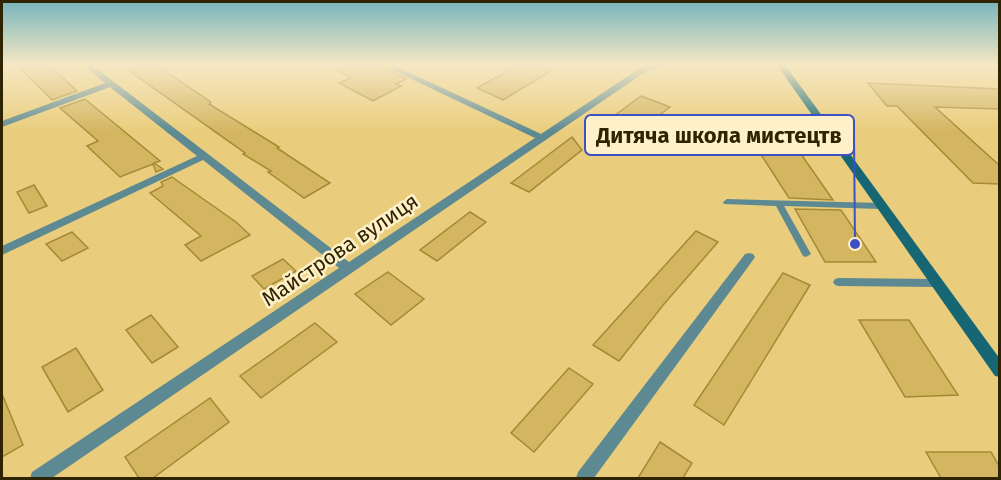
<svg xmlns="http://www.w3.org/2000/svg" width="1001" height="480" font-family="'Fira Sans',sans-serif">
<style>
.building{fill:#d4b560;stroke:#a58936;stroke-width:1.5}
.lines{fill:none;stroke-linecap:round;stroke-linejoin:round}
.lane{fill:#5d8a92;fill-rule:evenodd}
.street{fill:#5d8a92;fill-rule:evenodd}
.secondary{fill:#166773;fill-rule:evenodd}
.labels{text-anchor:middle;stroke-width:5;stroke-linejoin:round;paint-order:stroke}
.street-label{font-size:21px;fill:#2f2401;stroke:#fef0c9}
.leader{fill:none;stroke:#3c52c4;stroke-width:2}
.callout-dot{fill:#3c52c4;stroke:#fef0c9;stroke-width:2}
.callout{fill:#fef0c9;stroke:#3c52c4;stroke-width:2}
.callout-label{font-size:22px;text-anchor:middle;font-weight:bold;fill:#2f2401}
</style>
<rect width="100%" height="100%" fill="#eacd7c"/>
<g class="building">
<polygon points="17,65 49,65 77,91 52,100"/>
<polygon points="121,65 156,65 211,102 209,104 279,147 277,148 330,183 304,198 268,172 271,171 243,154 245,153"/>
<polygon points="327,65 380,65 406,79 396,84 401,86 373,101 339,83 351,78"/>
<polygon points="519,65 561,65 503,100 477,88"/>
<polygon points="868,83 999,89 999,109 935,107 999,165 999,184 973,183 897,106 887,106"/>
<polygon points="641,96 670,107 618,148 588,135"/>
<polygon points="85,99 160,161 154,163 163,169 156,172 153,164 120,177 87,146 98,141 60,108"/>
<polygon points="776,118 833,200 789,198 738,119"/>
<polygon points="572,137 582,150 529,192 511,183"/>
<polygon points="172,177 236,222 250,235 201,261 185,245 201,236 150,193 163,186 161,182"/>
<polygon points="34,185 47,206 29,213 17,192"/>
<polygon points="795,209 841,210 876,262 825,262"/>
<polygon points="470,212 486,222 437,261 420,250"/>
<polygon points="696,231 718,242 664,304 619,361 593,345"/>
<polygon points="72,232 88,248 62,261 46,244"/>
<polygon points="283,259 296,271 264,289 252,276"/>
<polygon points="388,272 424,299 391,325 355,294"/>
<polygon points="783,273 810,285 724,425 694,405"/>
<polygon points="151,315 178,347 152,363 126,330"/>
<polygon points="859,320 909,320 958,395 905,397"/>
<polygon points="315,323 337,342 261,398 240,376"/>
<polygon points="76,348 103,390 68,412 42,367"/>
<polygon points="569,368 593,384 534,452 511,433"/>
<polygon points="2,394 23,445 2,457"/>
<polygon points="210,398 229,422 153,478 139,478 125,457"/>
<polygon points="660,442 692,463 683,478 638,478"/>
<polygon points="926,452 991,452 999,466 999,478 941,478"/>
</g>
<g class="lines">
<g class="lane">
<polygon points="727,199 881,203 885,206 881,209 784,206 811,254 806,257 803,256 776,206 724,204 723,202"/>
<polygon points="838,278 936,279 939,280 941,283 939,286 936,287 838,286 835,285 833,282 835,279"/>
</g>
<g class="street">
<polygon points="83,65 92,65 349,262 535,138 382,65 393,65 541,134 643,66 673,65 648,70 52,478 30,478 32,472 339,268 203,160 2,255 2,246 197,156 110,87 2,127 2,121 105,83"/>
<polygon points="749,253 753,254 755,257 753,260 594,478 576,478 578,472 745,254"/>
</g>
<polygon class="secondary" points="777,65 785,65 1000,359 1000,377 995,376"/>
</g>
<linearGradient id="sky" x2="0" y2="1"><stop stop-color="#76b4bd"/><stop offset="0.49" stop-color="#f6e8c4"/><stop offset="1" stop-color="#f6e8c4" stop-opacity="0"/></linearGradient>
<rect width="1001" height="132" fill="url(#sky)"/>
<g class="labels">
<g class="street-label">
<text transform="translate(340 250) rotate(-34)" y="7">Майстрова вулиця</text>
</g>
</g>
<path class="leader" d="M855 244L854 135"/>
<circle class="callout-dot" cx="855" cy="244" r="6"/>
<rect class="callout" x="585" y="115" width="269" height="40" rx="6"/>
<g class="callout-label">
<text x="719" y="143">Дитяча школа мистецтв</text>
</g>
<rect width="1001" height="480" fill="none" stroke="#2f2401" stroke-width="6"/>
</svg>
